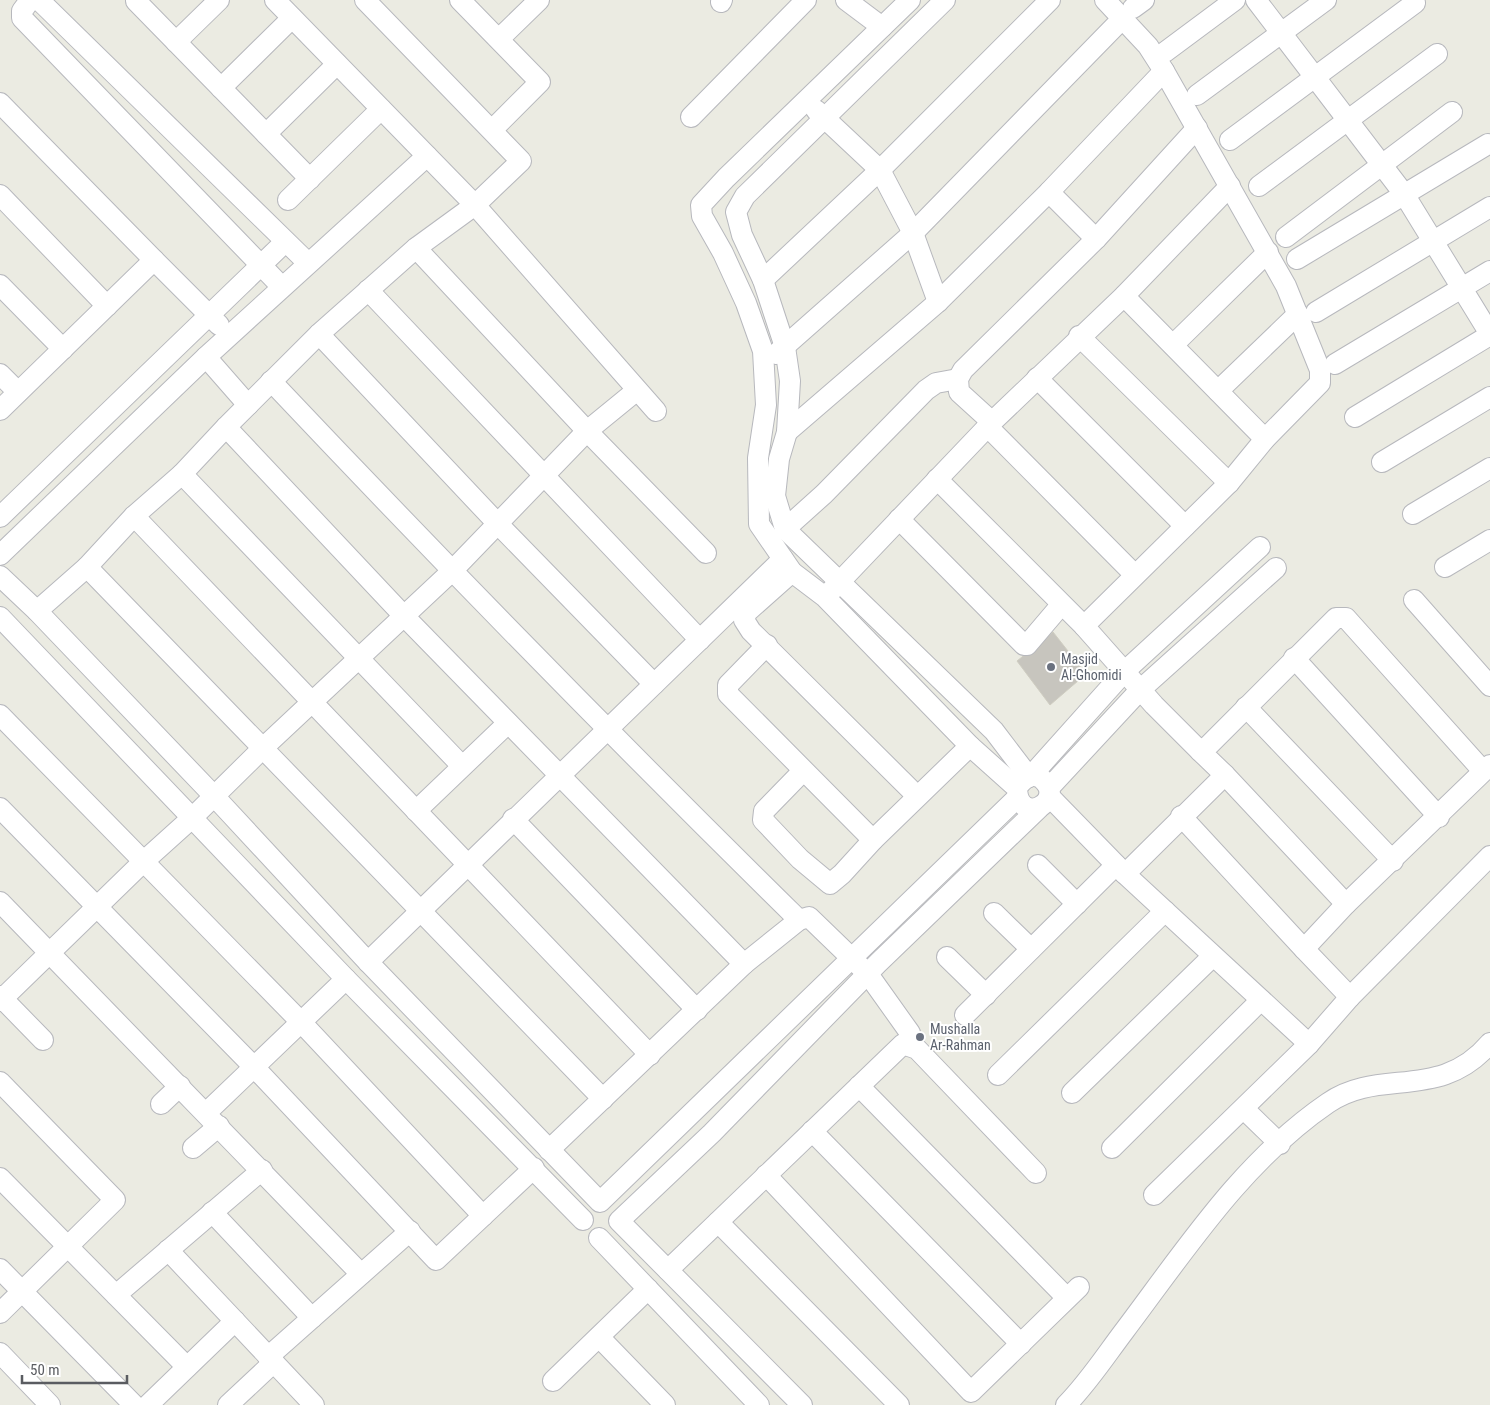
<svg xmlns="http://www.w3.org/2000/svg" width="1490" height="1405" font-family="'Roboto Condensed',sans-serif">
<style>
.building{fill:#c7c5be;stroke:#cfcdc1}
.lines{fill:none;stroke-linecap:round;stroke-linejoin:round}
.minor-casing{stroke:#b7b8bd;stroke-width:22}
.minor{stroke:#fff;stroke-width:20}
.worship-dot{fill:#6b7280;stroke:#fff;stroke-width:2}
.labels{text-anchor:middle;stroke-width:4;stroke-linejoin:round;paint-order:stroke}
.worship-label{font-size:14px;fill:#5b616d;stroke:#fff;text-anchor:start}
</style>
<rect width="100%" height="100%" fill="#ebebe2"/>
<polygon class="building" points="1053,632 1086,674 1050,705 1017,661"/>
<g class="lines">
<defs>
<g id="minor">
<polyline points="30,0 22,11 22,18 282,287"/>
<polyline points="39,0 308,263"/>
<polyline points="275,0 475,205 656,411"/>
<polyline points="460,0 540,82 492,130"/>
<polyline points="846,0 882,27"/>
<path d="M910,0L726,178L701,205L702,216L723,253L746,303L763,351L766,405L758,458L759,524L792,572L825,597L970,746L1017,788C1018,826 1064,803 1045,782C1035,770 1023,778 1017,788"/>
<polyline points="945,0 745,196 736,212 742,235 763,280 785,347 790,381 787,432 779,459 775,496 785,529 994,731 1029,777"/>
<polyline points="1256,0 1404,194 1490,334"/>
<polyline points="136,1 310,179"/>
<polyline points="721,2 722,0"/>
<polyline points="1133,8 1144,0"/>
<polyline points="499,39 539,0"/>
<polyline points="176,42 219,0"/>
<polyline points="1165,52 1235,0"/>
<polyline points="221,88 292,18"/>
<polyline points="1197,95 1326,0"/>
<polyline points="0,103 154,260"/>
<polyline points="816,110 880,170 913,233 938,302"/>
<polyline points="691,117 806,0"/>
<polyline points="266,134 337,64"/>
<polyline points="1230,140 1415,3"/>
<polyline points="1259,186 1437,54"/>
<polyline points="1049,192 1096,239"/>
<polyline points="0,195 107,306"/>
<polyline points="288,200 381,109"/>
<polyline points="1286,237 1452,112"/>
<polyline points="416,248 587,431 636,391"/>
<polyline points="1297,259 1488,144"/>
<polyline points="763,280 880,170 1050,0"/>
<polyline points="0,285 63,349"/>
<polyline points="368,290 700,640"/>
<polyline points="1124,296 1265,439"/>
<polyline points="1316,312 1490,207"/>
<polyline points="319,334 497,523 654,684"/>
<polyline points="1079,336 1229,483"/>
<polyline points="1173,345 1268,252"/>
<polyline points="776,354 913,233 1123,18"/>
<polyline points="206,357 248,405"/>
<polyline points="1335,364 1490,271"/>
<polyline points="0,374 18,392"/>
<polyline points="1037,378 1185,526"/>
<path d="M271,381C444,564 619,743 799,920"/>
<polyline points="1218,391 1298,314"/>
<polyline points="0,410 154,260 219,325"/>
<polyline points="1355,417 1490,335"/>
<polyline points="992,422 959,392 958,379 963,370 1096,239 1197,128"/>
<polyline points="987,426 1135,575"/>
<polyline points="226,427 403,615 744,964"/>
<polyline points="787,432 938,302 1049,192 1164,71"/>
<polyline points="1382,462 1490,397"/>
<polyline points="182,474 462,766"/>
<polyline points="937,479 1084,626 1229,483 1265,439 1320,383 1320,370 1286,286 1164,71 1148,46 1105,0"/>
<polyline points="1413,514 1490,468"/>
<polyline points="134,516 650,1055"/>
<polyline points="0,517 285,242"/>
<polyline points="899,519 1024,645 1027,645 1061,605"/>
<polyline points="785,529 824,494 926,390 936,383 958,379"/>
<polyline points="0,555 206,357 427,156"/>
<polyline points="87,567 603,1099"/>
<polyline points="1445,567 1490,540"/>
<polyline points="792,572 747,612 744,620 751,631 917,796"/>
<polyline points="0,576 37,611 214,796 368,962 600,1202 1017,798"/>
<polyline points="830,592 992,422 1124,296 1230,186"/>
<polyline points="1414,600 1490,686"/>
<polyline points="37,611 87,567 134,516 182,474 226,427 319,334 416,248 475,205 521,161 365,0"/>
<polyline points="0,617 346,979 583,1220"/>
<polyline points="1084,626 1154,705 1200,751"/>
<polyline points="767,645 728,685 728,694 873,840"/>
<polyline points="1294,658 1439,817"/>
<polyline points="1246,707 1393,861"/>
<polyline points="0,715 301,1022 483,1216"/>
<polyline points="803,771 764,811 763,820 800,859 830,884 842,874 873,840 970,746"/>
<polyline points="1225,775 1346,904"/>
<polyline points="1031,776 1125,671 1260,547"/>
<polyline points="1049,788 1140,690 1276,568"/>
<polyline points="1049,796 1125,874 1309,1044 1350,997 1490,856"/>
<polyline points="0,808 254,1067 436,1260 534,1168"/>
<polyline points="416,811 508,723"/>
<polyline points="1181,816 1304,949 1350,997"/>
<polyline points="513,819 697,1010"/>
<polyline points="1038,865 1077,904"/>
<polyline points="1125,874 1225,775 1200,751 1208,746 1336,618 1346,618 1483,771"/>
<polyline points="0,902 361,1274"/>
<polyline points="994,913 1031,949"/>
<polyline points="1304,949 1346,904 1490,765"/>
<polyline points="947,957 986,995"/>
<polyline points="368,962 783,559"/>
<polyline points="0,996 43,1040"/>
<polyline points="0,1001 143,862 193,817 264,747 451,572 587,431 706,553"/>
<polyline points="965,1015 1116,865"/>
<polyline points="998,1075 1165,911"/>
<polyline points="0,1082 115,1200 0,1313"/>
<polyline points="859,1086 1067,1298"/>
<polyline points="1072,1093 1213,956"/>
<polyline points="161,1104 180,1086"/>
<polyline points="1244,1109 1280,1144"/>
<polyline points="206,1113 346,979"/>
<polyline points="812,1131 1021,1344"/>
<polyline points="193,1148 219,1126"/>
<polyline points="1112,1148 1261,1000"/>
<polyline points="549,1150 744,964 799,920 809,917 868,974 910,1033 910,1045"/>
<polyline points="766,1175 971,1392 1079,1287"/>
<polyline points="0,1178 187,1367"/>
<polyline points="1154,1195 1309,1044"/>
<polyline points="212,1212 312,1318"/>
<polyline points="718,1222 899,1405"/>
<polyline points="599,1238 759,1405"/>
<polyline points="168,1250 314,1405"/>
<polyline points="0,1269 134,1405"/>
<polyline points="668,1270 903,1044 917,1049 1036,1173"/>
<polyline points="116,1295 262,1170"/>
<polyline points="599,1337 665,1405"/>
<polyline points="0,1353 50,1405"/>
<polyline points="268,1357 410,1231"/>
<polyline points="553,1381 648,1289"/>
<polyline points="148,1405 235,1321"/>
<polyline points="228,1405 274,1362"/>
<polyline points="802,1405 619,1221 712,1133 878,963 1039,808"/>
<path d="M1066,1405C1088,1383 1106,1355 1125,1330C1186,1249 1243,1161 1328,1103C1380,1067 1440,1102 1490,1043"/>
</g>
</defs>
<use href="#minor" class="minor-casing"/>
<use href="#minor" class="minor"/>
</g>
<g class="worship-dot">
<circle cx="1051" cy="667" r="5"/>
<circle cx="920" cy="1037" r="5"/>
</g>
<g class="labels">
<g class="worship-label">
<text x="1061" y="664">Masjid<tspan x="1061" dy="16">Al-Ghomidi</tspan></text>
<text x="930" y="1034">Mushalla<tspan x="930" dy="16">Ar-Rahman</tspan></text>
</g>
</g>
<path d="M22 1375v8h105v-8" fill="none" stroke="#5a5c61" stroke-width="2.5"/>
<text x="30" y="1375" font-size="15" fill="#5a5c61" stroke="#ffffff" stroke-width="4" paint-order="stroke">50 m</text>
</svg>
